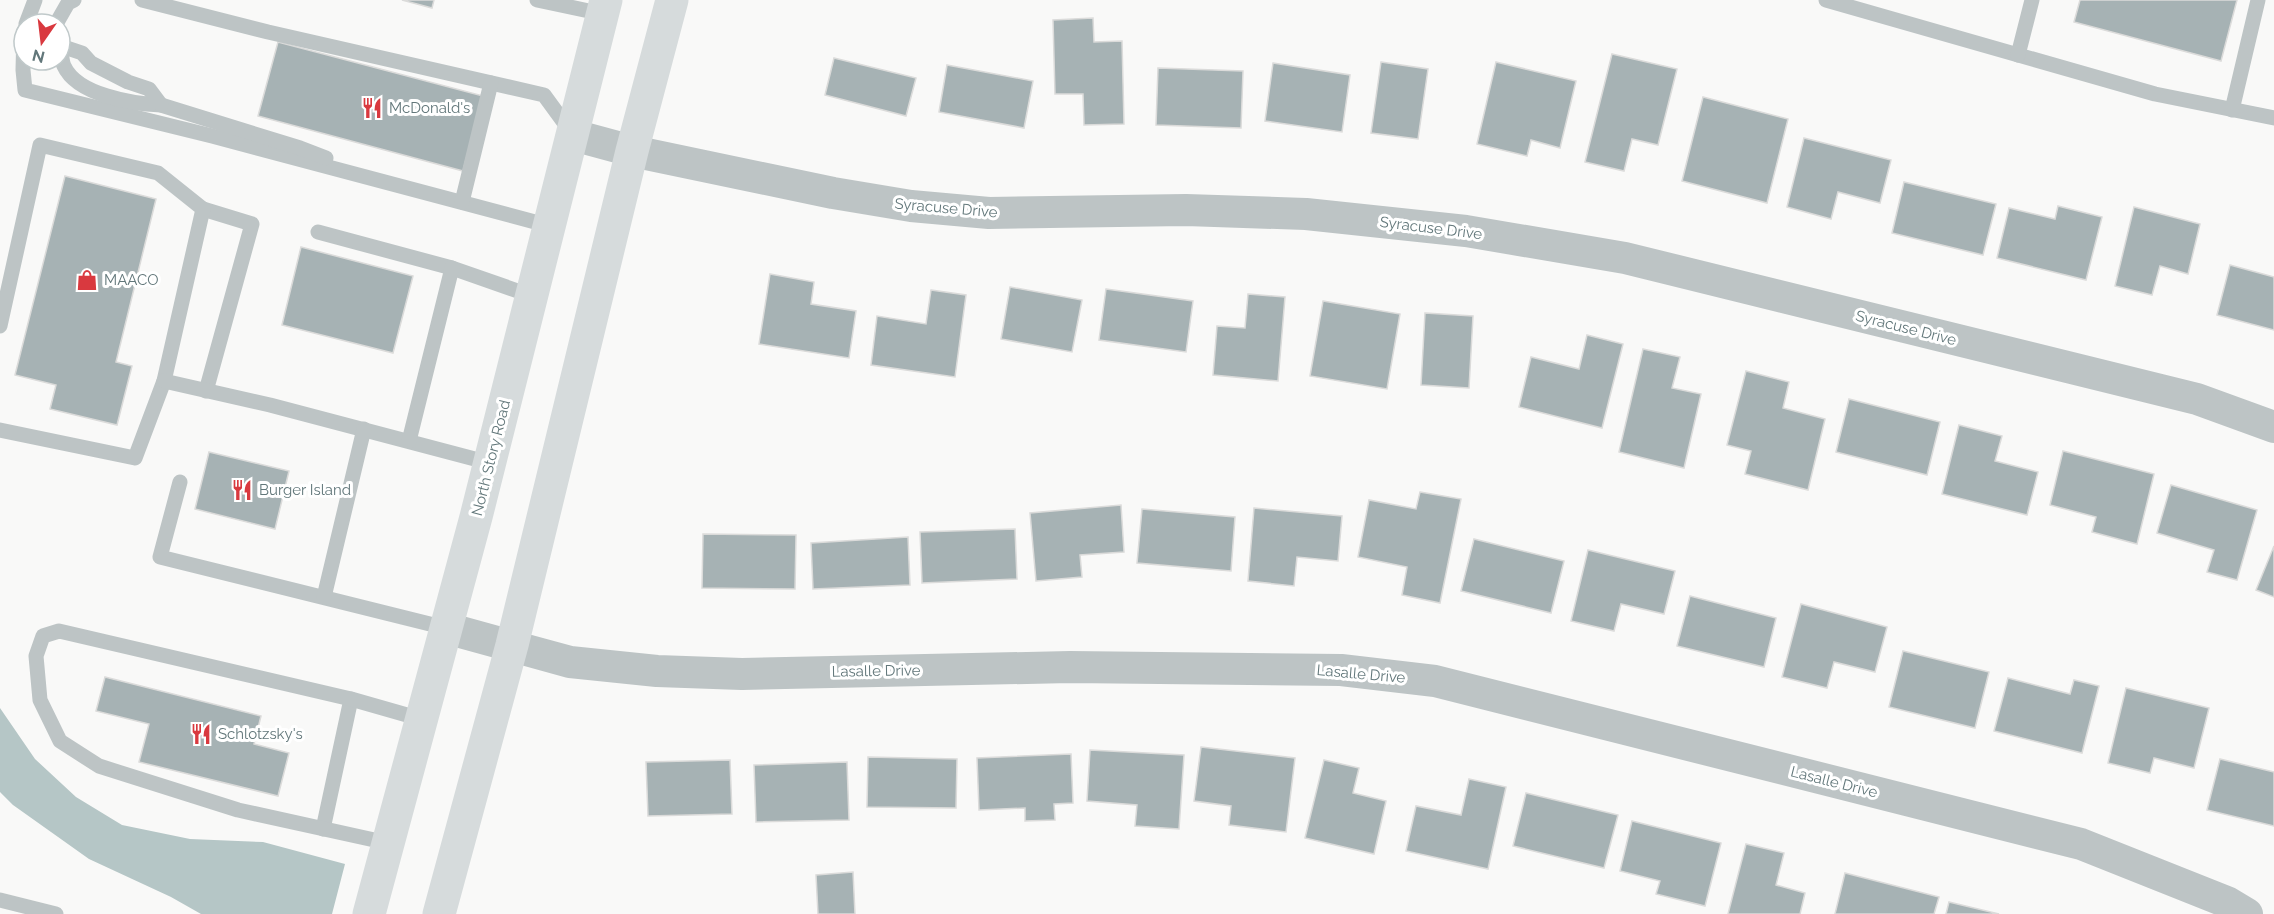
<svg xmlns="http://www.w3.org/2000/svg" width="2274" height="914" viewBox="0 0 2274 914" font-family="Raleway,sans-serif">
<rect width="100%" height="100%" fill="#f9f9f8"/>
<path fill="#b5c6c6" d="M0,708l35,51 41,38 46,28 68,14 73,3 82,22 -13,50h-131l-30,-17 -82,-38 -76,-54 -13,-13z"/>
<g fill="#a6b2b4" stroke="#dbdbda" stroke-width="1.5">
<path d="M402,0h32l-2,8z"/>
<path d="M2080,0h157l-16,61 -147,-39z"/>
<path d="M1093,18l1,24 28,-1 2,83 -40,1 -1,-31h-28l-2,-74z"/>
<path d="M278,42l205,54 -20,75 -205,-55z"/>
<path d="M1612,54l65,15 -19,76 -26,-6 -8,32 -39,-9z"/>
<path d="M834,58l82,20 -10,38 -81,-21z"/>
<path d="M1381,62l47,7 -10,70 -47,-6z"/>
<path d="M1496,62l80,19 -16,67 -29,-8 -4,16 -50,-12z"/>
<path d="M1273,63l77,12 -8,57 -77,-11z"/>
<path d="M947,65l86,16 -9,47 -85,-16z"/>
<path d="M1158,68l85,3 -2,57 -85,-3z"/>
<path d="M1703,97l85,22 -21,84 -85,-22z"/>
<path d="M1804,138l87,22 -11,43 -42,-11 -7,27 -44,-12z"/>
<path d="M65,176l91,23 -40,163 16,4 -15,59 -67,-16 6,-24 -41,-10z"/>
<path d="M1904,182l92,22 -13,51 -91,-22z"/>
<path d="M2058,206l44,11 -16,63 -89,-22 12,-50 46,11z"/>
<path d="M2134,207l66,17 -12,50 -28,-8 -8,29 -37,-9z"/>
<path d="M301,247l112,29 -20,77 -111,-28z"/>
<path d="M2230,265l44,12v53l-57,-15z"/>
<path d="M770,274l44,8 -3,22 45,7 -7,47 -90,-14z"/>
<path d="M1010,287l72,13 -10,52 -71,-13z"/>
<path d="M1106,289l87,12 -7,51 -87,-12z"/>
<path d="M931,290l35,5 -11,82 -84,-12 6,-49 49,8z"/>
<path d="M1248,294l37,3 -7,84 -65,-6 4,-49 28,2z"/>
<path d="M1323,301l77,13 -13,75 -77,-13z"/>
<path d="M1425,313l48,3 -4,72 -48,-3z"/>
<path d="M1587,335l36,9 -21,84 -83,-21 12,-50 48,12z"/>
<path d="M1643,349l37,8 -8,31 29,6 -17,74 -65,-16z"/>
<path d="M1746,371l43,11 -6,26 42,11 -17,71 -63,-16 6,-23 -24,-6z"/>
<path d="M1849,399l91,23 -13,53 -91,-23z"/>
<path d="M1959,425l43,11 -7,25 43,11 -11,43 -85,-21z"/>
<path d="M2063,451l91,23 -17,70 -45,-12 4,-15 -46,-12z"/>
<path d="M209,452l80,19 -14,58 -80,-20z"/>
<path d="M2171,485l86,25 -20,70 -30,-8 7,-22 -57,-17z"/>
<path d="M1420,492l41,7 -21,104 -38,-8 5,-28 -49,-10 11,-57 47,9z"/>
<path d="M1121,505l3,47 -44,3 2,22 -46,4 -6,-68z"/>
<path d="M1254,508l88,8 -4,45 -41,-4 -3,29 -46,-5z"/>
<path d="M1142,509l93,8 -4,54 -94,-8z"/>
<path d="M1015,529l2,50 -95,4 -2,-51z"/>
<path d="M703,534l93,1 -1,54 -93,-1z"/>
<path d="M908,537l2,48 -97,4 -2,-46z"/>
<path d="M1474,539l90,22 -13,52 -90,-22z"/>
<path d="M2274,546v51l-18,-7z"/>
<path d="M1588,550l87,21 -11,43 -43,-10 -7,27 -43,-10z"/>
<path d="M1690,596l86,22 -12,49 -87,-21z"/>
<path d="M1801,604l86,23 -12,45 -41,-10 -7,26 -45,-11z"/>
<path d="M1903,651l86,21 -14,56 -86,-21z"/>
<path d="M105,677l156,39 -7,28 35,9 -11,43 -139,-34 10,-38 -53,-13z"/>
<path d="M2008,678l62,16 4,-14 25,6 -17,67 -88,-22z"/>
<path d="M2126,688l83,20 -15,60 -40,-10 -4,15 -42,-10z"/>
<path d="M1201,747l94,11 -9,74 -57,-7 2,-19 -37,-5z"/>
<path d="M1090,750l94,5 -5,74 -44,-3 2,-21 -50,-4z"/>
<path d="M1071,754l2,49 -19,1 1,16 -30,1v-13l-46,2 -2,-52z"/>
<path d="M868,757l89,2 -1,49 -89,-1z"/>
<path d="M2220,759l54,13v54l-67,-16z"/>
<path d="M730,760l2,54 -84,2 -2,-54z"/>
<path d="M1324,760l35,8 -6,25 33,8 -12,53 -69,-16z"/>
<path d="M847,762l2,58 -93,2 -2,-57z"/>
<path d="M1469,779l37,8 -18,82 -82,-18 10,-45 45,9z"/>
<path d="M1526,793l92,22 -14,53 -91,-22z"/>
<path d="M1632,821l89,22 -16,63 -49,-12 4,-13 -40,-10z"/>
<path d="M1746,844l38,9 -8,32 29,8 -5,21h-72z"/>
<path d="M853,872l2,42h-37l-2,-39z"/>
<path d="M1845,873l94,24 -5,17h-99z"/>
<path d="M1949,902l50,12h-53z"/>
</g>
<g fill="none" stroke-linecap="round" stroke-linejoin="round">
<g stroke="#bdc4c5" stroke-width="15">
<path d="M142,0l126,32 276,63 27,37"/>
<path d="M537,0l66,14"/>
<path d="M1826,0l329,94 119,24"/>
<path d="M26,24l9,-24"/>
<path d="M56,24l12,-21 6,-3"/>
<path d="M24,31l-1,39 2,20 187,46 338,90"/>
<path d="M60,43c2,7 1,17 4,23 13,29 69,38 97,39l139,43 26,10"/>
<path d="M61,46l21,7 9,10 37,19 21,7 12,16"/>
<path d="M2018,55l14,-55"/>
<path d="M2232,110l26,-110"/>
<path d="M462,202l29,-119"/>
<path d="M203,209l49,15 -46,167"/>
<path d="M318,232l134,36 80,28"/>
<path d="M0,326l40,-181 118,28 45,36 -39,172 -29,77 -135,-28"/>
<path d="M164,381l106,24 220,58"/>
<path d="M409,441l43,-173"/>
<path d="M180,482l-20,75 286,71"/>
<path d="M324,597l40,-168"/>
<path d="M323,829l28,-130"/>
<path d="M388,843l-150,-33 -139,-44 -39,-25 -20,-41 -4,-44 7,-20 16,-5 292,68 70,20"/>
<path d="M0,900l56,14"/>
</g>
<g stroke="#bdc4c5" stroke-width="32">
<path d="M573,135l59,16 201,42 78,13 78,7 197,-3 120,4 160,17 159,27 572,141 77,28"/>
<path d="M446,628l124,34 87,9 85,3 328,-7 271,3 94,11 646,163 146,58 20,12"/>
</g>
<g stroke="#d6dbdc" stroke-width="33">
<path d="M369,914l107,-397 130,-517"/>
<path d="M439,914l73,-269 120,-494 40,-151"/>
</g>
</g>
<defs>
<symbol id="restaurant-bare" viewBox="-9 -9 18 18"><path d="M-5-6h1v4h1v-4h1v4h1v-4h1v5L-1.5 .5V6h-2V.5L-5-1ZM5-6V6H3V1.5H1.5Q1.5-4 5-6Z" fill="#d9393f" stroke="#fff" stroke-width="2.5" paint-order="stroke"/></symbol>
<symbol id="shop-bare" viewBox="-9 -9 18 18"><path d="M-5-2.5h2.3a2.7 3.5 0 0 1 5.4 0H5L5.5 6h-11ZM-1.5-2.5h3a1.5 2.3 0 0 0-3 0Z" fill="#d9393f" stroke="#fff" stroke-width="2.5" paint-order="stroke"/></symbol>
</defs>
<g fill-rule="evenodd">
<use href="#restaurant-bare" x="357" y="93" width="30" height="30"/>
<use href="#shop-bare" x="72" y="265" width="30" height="30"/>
<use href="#restaurant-bare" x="227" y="475" width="30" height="30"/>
<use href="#restaurant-bare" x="186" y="719" width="30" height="30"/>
</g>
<g text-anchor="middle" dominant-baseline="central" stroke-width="6" stroke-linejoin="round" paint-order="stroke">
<g font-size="15" fill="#62777a" stroke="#fff" text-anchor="start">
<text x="389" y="108">McDonald's</text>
<text x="104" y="280">MAACO</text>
<text x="259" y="490">Burger Island</text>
<text x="218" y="734">Schlotzsky's</text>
</g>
<g font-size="15" fill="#62777a" stroke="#fff">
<text transform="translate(946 208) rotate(5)">Syracuse Drive</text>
<text transform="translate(1431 228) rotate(7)">Syracuse Drive</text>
<text transform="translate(1906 328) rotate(14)">Syracuse Drive</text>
<text transform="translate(491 458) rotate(-76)">North Story Road</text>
<text transform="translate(876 671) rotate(-1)">Lasalle Drive</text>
<text transform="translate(1361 674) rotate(5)">Lasalle Drive</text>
<text transform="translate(1834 782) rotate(14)">Lasalle Drive</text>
</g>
</g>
<g transform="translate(42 42) rotate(194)"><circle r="28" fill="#ffffff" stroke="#c0c9ca" stroke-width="1.5"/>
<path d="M0-4.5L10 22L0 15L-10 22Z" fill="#d9393f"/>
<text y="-9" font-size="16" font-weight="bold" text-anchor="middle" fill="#62777a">N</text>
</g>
</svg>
